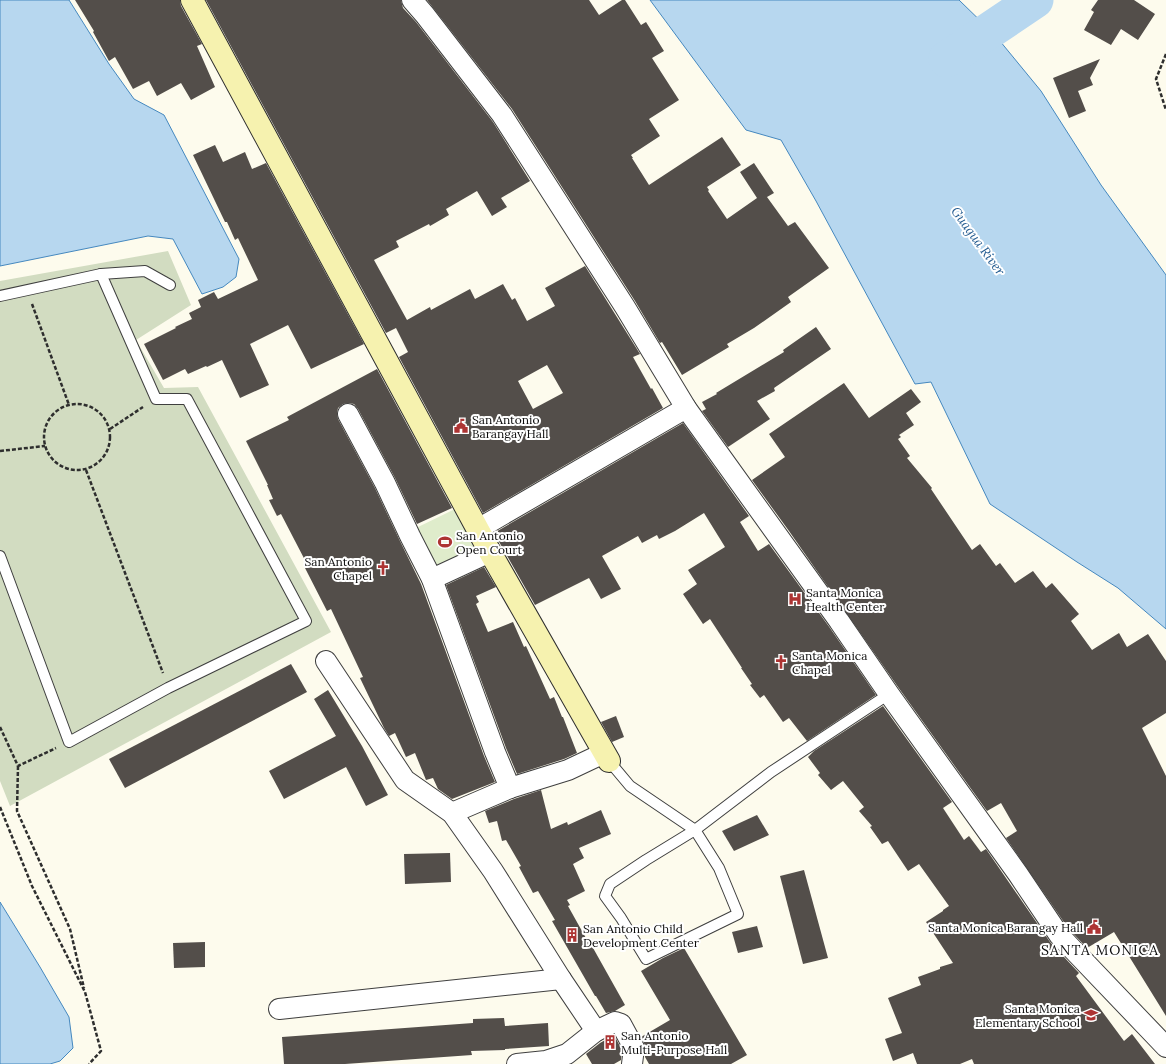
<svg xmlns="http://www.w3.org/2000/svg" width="1166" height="1064" viewBox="0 0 1166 1064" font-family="Lora,serif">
<rect width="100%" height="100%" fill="#fdfbed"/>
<path fill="#d2dcc1" d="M168,251l23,54 -55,35 28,48 34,-1 133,245 -321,174 -10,-25v-500z"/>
<path fill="#dfeccb" d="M455,509l22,45 -41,20 -22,-45z"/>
<g fill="#b7d7ef" stroke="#4588bf">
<path d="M0,0h69l40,64 25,35 30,16 75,144 -3,18 -13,10 -21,7 -29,-55 -25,-3 -148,30z"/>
<path d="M650,0h309l36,35 46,56 60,94 65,90v354l-48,-41 -41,-26 -87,-58 -59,-122 -16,2 -99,-183 -35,-61 -35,-10z"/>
<path d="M0,902l40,65 29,50 4,31 -13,13 -10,3h-50z"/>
</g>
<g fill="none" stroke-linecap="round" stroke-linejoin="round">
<path stroke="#b7d7ef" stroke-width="37" d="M947,59l88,-59"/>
</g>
<g fill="#534e4a" fill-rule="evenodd">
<path d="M75,0h105l1,6 21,38 -5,2 18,41 -24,13 -10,-17 -24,13 -8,-15 -16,8 -18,-32 -6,4 -16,-29 1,-1z"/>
<path d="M206,0h195l2,8 13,14 77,100 37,59 -29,17 6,9 -15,9 -15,-25 -31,18 3,6 -19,11 -1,-2 -33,17 3,6 -25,13 33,60 23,-13 1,3 39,-21 5,10 28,-15 9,16 3,-2 12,23 28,-15 -10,-18 40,-22 55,88 -7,3 18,32 1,-1 11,20 -180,105 -84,-156 9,-5 -12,-24 -10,5zM547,365l16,28 -30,16 -15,-28z"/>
<path d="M427,0h162l10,15 23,-15h3l16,25 5,-3 18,29 -12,7 27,42 -30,19 11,17 -29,19 2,3h-1l17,27 73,-48 19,28 -34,22 2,3 -1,1 19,28 30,-21 -17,-26 14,-9 20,30 -7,4 21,29 7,-4 34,46 -41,29 3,5 -37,26 -27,16 2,3 -47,28 -20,-33 -2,1 -25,-42 -123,-192z"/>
<path d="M1098,0h36l21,14 -17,26 -17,-11 -10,16 -27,-15 10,-18 -3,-2z"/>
<path d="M1100,59l-10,19 3,7 -15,6 8,20 -17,7 -16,-40z"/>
<path d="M215,145l8,17 22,-10 7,17 14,-6 98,181 -53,25 -23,-44 -38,19 19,41 -29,13 -18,-38 -15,7 -1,-1 -18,8 -3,-5 -22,11 -19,-36 32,-16 -1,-1 17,-8 -3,-6 12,-6 -3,-7 16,-8 4,7 40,-19 -20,-42 -3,2 -8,-18h-2l-32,-67z"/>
<path d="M816,327l15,22 -57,39 1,3 -18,10 13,18 -42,28 -26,-36 4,-2 -4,-7 15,-8 -1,-1 68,-41 -1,-2z"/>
<path d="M377,369l75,139 -35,16 -22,-46 -37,-69 -4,-5 -5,-1 -6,1 -5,4 -1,5 1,6 37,69 25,53 21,43 63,172 11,26 -43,17 -14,-10 -5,-11 -7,2 -11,-27 -9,4 -11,-24 -6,3 -5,-8 -24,-50 3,-1 -32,-68 -4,2 -22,-43 3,-2 -27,-52 -4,2 -8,-16 4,-1 -6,-14h1l-22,-44 43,-21 -2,-3z"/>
<path d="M844,383l25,35 42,-29 10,13 -15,11 8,12 -15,10 2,2 -3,2 12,17 -3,2 25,30 -1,1 41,61 8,-6 16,22 4,-3 15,20 18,-12 13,17 6,-5 27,31 -8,7 21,29 27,-17 8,14 21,-13 18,27v52l-24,15 24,48v240l-52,-84 -27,16 -19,-20 -62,-90 11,-7 -16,-28 -14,8 -89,-124 -109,-156 -37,-51 33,-23 -16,-23z"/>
<path d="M683,423l66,93 -9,6 18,29 11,-7 61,84 46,67 -69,46 -18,-23 -6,4 -19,-27 -4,3 -10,-13 2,-1 -11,-16h1l-32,-49 -7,5 -20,-30 14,-10 -9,-14 37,-23 -21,-34 -29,18 -16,8 -2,-4 -15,8 -4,-7 -36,20 19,33 -20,10 -12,-21 -54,27 -41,-72z"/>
<path d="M484,567l12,20 -20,9 3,6 -3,2 12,28 25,-10 11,25 2,-1 24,53 4,-2 8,20h1l14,36 -13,6 -47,15 -11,-26 -60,-163z"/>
<path d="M291,664l16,28 -182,96 -16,-29z"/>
<path d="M328,690l34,56 26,49 -22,11 -20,-39 -62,32 -15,-28 67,-35 -22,-37z"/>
<path d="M883,706l69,96 -9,6 21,32 5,-4 12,16 5,-3 64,93 29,31 -3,3 48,65 8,-7 23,30h-181l-2,-5 -12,5h-43l-4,-11 -20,8 -8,-22 17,-6 -14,-35 33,-13 -3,-8 22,-8v-2l13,-4 -27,-41 17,-11v-1l6,-4 -30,-42 -11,7 -20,-30 -6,3 -12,-17 2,-1 -13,-15 5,-4 -21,-26 -12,9 -13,-15 2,-2 -12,-16 6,-6z"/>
<path d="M616,716l8,21 -12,5 -11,-20z"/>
<path d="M541,790l10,39 16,-7 1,3 33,-15 10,24 -32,14 5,10 -11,6 12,27 -18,9 3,5 -2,1 19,34 1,-1 37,66 -10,6 -9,2 -10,-17h-1l-43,-75 3,-1 -17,-29 -5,2 -14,-26 2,-1 -15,-26 -4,1 -5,-20 -8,2 -4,-12 29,-12z"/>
<path d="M757,815l12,20 -35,16 -12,-20z"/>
<path d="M450,853l1,29 -46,2 -1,-30z"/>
<path d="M804,870l24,88 -25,6 -23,-88z"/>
<path d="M757,926l6,21 -25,6 -6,-21z"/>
<path d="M205,942v25l-31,1 -1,-25z"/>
<path d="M684,948l63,107 -16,9h-82l-4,-7v-8l-1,-6 -3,-6 29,-17 -29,-49 22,-13z"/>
<path d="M504,1018l1,8 43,-3 1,23 -44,3v1l-34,1 1,4 -127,9h-61l-2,-27 191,-14v-4z"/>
<path d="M614,1035l8,15 -1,10 -7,4h-22l-6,-10 14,-11z"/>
</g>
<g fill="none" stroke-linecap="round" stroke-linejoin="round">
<defs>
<g id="lane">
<path d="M101,274l44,-3 25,14"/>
<path d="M0,296l101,-22 55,125h31l119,222 -138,67 -99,54 -69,-186"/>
<path d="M609,761l21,25 65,44 76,-58 118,-78"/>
<path d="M695,830l24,38 19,46 -92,45 -25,-41 -16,-22 5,-12 36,-24z"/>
</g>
<g id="street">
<path d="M412,0l13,15 77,100 123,192 61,101 153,213 50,73 129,180 41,61 107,112"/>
<path d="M348,414l37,69 25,53 22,43 63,173 15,36"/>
<path d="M478,529l208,-121"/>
<path d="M432,579l58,-27"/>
<path d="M326,661l79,119 47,33 41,58 68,108 35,52"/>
<path d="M452,813l58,-25 58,-18 36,-17"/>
<path d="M279,1009l282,-30"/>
<path d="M517,1064l29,-3 21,-7 29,-23 19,-9 6,2 13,24 -2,16"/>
</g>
<path id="secondary" d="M192,0l298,552 119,209"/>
</defs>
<use href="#lane" stroke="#3f3f3f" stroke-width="12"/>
<use href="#street" stroke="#3f3f3f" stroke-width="22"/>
<use href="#secondary" stroke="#2e2e2e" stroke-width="24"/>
<g stroke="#2e2e2e" stroke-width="2.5" stroke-dasharray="4 2" stroke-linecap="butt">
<path d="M1166,54l-10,25 10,31"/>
<path d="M32,304l37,101"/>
<circle cx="77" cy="437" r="33"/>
<path d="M110,429l33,-22"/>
<path d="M0,451l45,-5"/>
<path d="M86,470l77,203"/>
<path d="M0,727l18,39 38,-18"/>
<path d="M18,766l-1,45 53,118 14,59"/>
<path d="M0,807l32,79 53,106 16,59 -12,13"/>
</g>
<use href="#lane" stroke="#fff" stroke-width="10"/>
<use href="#street" stroke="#fff" stroke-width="20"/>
<use href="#secondary" stroke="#f6f2af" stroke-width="22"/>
</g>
<defs>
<symbol id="civic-bare" viewBox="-9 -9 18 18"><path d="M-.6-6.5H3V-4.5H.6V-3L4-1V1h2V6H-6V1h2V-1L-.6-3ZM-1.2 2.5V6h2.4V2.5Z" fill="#ad3433" stroke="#fff" stroke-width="2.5" paint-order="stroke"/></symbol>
<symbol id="stadium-bare" viewBox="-9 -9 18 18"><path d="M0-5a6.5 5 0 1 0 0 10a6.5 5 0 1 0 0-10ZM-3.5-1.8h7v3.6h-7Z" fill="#ad3433" stroke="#fff" stroke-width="2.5" paint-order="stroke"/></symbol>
<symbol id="church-bare" viewBox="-9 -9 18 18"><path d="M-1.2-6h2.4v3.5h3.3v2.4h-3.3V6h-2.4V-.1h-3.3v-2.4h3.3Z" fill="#ad3433" stroke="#fff" stroke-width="2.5" paint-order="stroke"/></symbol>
<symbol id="hospital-bare" viewBox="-9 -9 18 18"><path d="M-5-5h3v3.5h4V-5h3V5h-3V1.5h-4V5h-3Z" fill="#ad3433" stroke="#fff" stroke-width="2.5" paint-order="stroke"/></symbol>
<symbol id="building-bare" viewBox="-9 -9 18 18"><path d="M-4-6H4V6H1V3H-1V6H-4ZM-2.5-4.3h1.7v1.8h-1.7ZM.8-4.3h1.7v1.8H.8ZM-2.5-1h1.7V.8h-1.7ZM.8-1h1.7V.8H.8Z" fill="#ad3433" stroke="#fff" stroke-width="2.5" paint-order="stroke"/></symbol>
<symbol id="school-bare" viewBox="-9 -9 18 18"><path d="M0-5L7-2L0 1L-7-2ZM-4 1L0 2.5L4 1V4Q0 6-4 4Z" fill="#ad3433" stroke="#fff" stroke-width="2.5" paint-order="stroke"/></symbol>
</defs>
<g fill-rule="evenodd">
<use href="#civic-bare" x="451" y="416" width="20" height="20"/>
<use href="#stadium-bare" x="435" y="532" width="20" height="20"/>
<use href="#church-bare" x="373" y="558" width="20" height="20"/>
<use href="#hospital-bare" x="785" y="589" width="20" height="20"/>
<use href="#church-bare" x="771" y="652" width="20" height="20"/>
<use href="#civic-bare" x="1084" y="917" width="20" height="20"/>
<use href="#building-bare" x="562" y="925" width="20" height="20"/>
<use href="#school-bare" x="1081" y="1005" width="20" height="20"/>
<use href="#building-bare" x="600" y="1032" width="20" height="20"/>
</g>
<g text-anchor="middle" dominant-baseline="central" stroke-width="4" stroke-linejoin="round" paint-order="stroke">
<g font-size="12" fill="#0c0c0c" stroke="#fff" text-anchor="start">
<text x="472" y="419">San Antonio<tspan x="472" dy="14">Barangay Hall</tspan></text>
<text x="456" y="535">San Antonio<tspan x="456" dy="14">Open Court</tspan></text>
<text x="372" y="561" text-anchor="end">San Antonio<tspan x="372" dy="14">Chapel</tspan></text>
<text x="806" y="592">Santa Monica<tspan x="806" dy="14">Health Center</tspan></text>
<text x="792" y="655">Santa Monica<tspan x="792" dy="14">Chapel</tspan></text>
<text x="1083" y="927" text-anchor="end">Santa Monica Barangay Hall</text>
<text x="583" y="928">San Antonio Child<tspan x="583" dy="14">Development Center</tspan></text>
<text x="1080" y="1008" text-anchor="end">Santa Monica<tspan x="1080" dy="14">Elementary School</tspan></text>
<text x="621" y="1035">San Antonio<tspan x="621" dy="14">Multi-Purpose Hall</tspan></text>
</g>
<g font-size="13" font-style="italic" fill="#235b90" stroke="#fff">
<text transform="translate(978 241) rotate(54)">Guagua River</text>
</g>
<g font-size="14" letter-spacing="1" fill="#0c0c0c" stroke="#fff">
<text x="1100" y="950">SANTA MONICA</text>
</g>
</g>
</svg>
